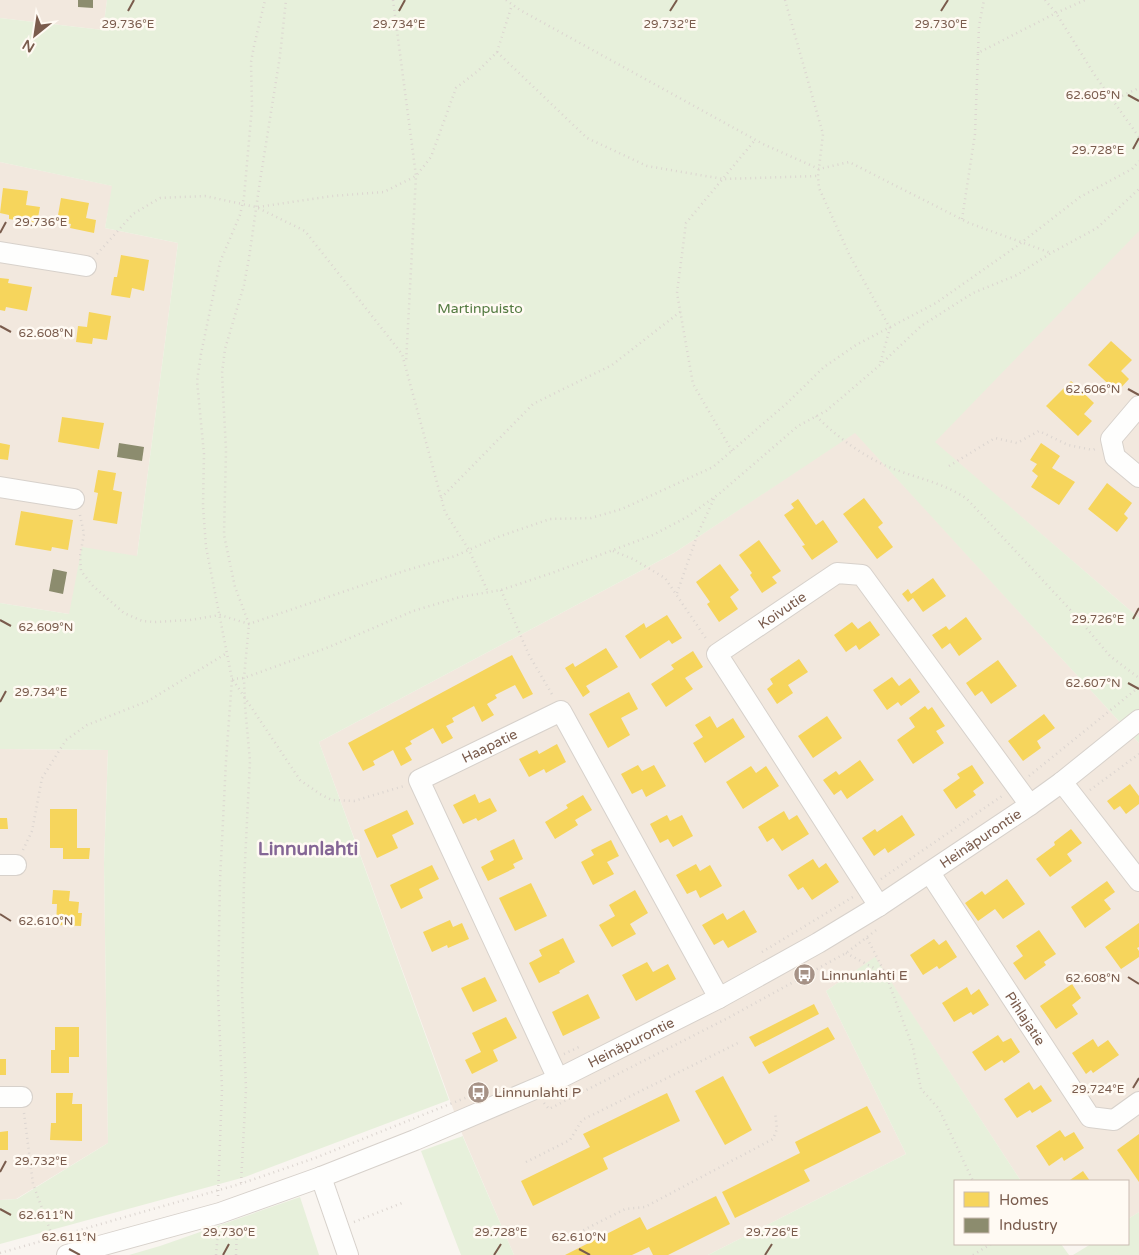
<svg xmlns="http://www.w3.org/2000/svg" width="1139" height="1255" viewBox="0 0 1139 1255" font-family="'Varela Round',sans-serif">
<rect width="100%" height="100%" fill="#f9f5f0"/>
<g fill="#f2e8de">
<path d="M0,0h107l-4,30 -103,-12z"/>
<path d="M0,162l113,24 -8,42 73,15 -41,313 -68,58 -69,-11z"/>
<path d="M1139,230v388l-205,-176z"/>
<path d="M855,432l284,311v469l-11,7v-38h-107l-146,-223 -49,33 80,163 -198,101h-194l-51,-119 -144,-394 355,-189z"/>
<path d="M0,749l108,1 -4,113 4,280 -92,56 -16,1z"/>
</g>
<g fill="#e7f0db">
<path d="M107,0h1032v231l-204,211 204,176v125l-284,-310 -181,120 -355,189 130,358 -204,77 -245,67v-44l17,-1 91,-56 -4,-280 4,-113 -108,-1v-146l69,11 13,-67 55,9 41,-313 -73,-15 7,-42 -112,-24v-144l103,12z"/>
<path d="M875,957l146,224h-66v63h106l8,11h-361l198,-101 -80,-163z"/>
<path d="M463,1136v1l51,118h-53l-40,-104z"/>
<path d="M300,1197l19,58h-190l31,-9z"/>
<path d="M1139,1212v43h-66l18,-11h37v-25z"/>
</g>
<g fill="#f6d55c">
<path d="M3,188l25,3 -2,14 14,2 -3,16 -28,-4v-4l-9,-2z"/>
<path d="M61,198l28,5 -3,15 10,2 -2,13 -24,-5 1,-4 -14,-3z"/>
<path d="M121,255l28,5 -5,31 -12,-3 -2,10 -19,-3 3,-18h3z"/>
<path d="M0,278l9,1 -1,4 24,4 -5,24 -21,-4 -1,4 -5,-1z"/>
<path d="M89,312l22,4 -4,24 -14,-2 -1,6 -16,-2 2,-16 9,1z"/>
<path d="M1111,341l21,19 -11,11 8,8 -12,13 -29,-27z"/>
<path d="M1071,381l23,22 -10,11 8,7 -14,15 -32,-30z"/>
<path d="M62,417l42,6 -5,26 -41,-7z"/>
<path d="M0,443l10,2 -2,15 -8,-1z"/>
<path d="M1041,443l19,13 -8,12 23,14 -16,23 -28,-18 7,-11 -6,-5 5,-7 -7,-4z"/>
<path d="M98,470l18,3 -3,17 9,2 -5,32 -24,-4 5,-27 -4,-1z"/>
<path d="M1107,483l25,20 -8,11 4,4 -11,14 -29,-23z"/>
<path d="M864,498l19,25 -5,4 15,20 -16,12 -34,-45z"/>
<path d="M798,499l18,26 7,-5 15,22 -26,18 -10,-14 3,-1 -21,-30 10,-7 -3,-4z"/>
<path d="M21,511l52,9 -5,30 -16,-3 -1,4 -36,-6z"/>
<path d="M759,540l22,31 -9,6 5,6 -15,10 -12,-18 2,-2 -13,-18z"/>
<path d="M720,564l19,26 -9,7 8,12 -19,13 -12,-18 3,-2 -14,-20z"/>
<path d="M933,578l13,18 -23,16 -10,-14 -5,4 -6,-8 6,-5 3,5z"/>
<path d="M667,615l15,23 -10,6 -3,-4 -29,19 -15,-23 19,-13 2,5z"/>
<path d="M966,617l16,22 -23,17 -9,-13 -8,6 -10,-14 14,-9 3,4z"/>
<path d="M870,621l10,14 -21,15 -3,-5 -10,7 -12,-17 18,-13 6,7z"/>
<path d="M606,648l12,19 -32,19 4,6 -7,5 -18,-29 8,-5 2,4z"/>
<path d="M693,651l10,16 -18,11 8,11 -27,18 -15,-23 23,-15 -3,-4z"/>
<path d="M512,655l21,39 -10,5 -8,-14 -20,10 2,3 -10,6 7,11 -12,7 -8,-16 -22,12 2,4 -8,4 7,12 -11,6 -9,-16 -23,13 2,3 -7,4 7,12 -11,6 -8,-16 -20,11 2,4 -12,6 -15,-28z"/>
<path d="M799,659l9,13 -20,13 5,8 -16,11 -10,-15 6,-5 -3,-5z"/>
<path d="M998,660l19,26 -26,18 -9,-13 -7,5 -9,-13z"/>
<path d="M892,677l7,9 11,-8 10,14 -19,14 -3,-4 -11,8 -14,-20z"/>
<path d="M629,692l9,17 -17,9 9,17 -22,13 -19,-34z"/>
<path d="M925,706l3,4 4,-3 13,19 -9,5 8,12 -31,21 -16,-24 18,-13 -6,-9z"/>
<path d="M1044,714l11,14 -18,13 4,7 -18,13 -15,-20z"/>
<path d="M710,716l7,12 16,-10 12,19 -40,26 -12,-20 10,-6 -8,-12z"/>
<path d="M827,716l15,22 -29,20 -15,-22z"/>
<path d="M557,744l9,18 -20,11 -2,-4 -15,8 -10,-18 18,-9 2,4z"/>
<path d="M860,760l14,20 -27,19 -6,-9 -7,5 -11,-15 13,-9 3,4z"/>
<path d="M638,765l4,6 12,-6 12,21 -20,11 -4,-8 -10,5 -11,-20z"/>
<path d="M972,765l12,18 -11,8 3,4 -20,14 -13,-19 17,-12 -3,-4z"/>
<path d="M751,766l5,7 10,-7 13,20 -36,23 -17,-27z"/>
<path d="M1130,784l9,12v8l-13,10 -6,-8 -6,4 -7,-9z"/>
<path d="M475,794l4,9 11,-5 7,13 -19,10 -2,-3 -13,6 -10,-19z"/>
<path d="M583,795l9,15 -17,10 3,5 -23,14 -10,-17 23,-14 -2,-3z"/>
<path d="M50,809h27v39h13l-1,11h-26v-11h-13z"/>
<path d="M407,810l7,14 -22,11 6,13 -21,10 -13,-28z"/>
<path d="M784,811l5,9 8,-5 12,19 -27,17 -9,-13 -6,4 -9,-15z"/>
<path d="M667,815l3,6 12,-6 11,21 -20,11 -5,-8 -8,4 -10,-19z"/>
<path d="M902,815l13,20 -27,18 -3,-5 -11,8 -12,-18 13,-9 2,3z"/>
<path d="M0,818h7l1,11h-8z"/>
<path d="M1071,829l11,14 -15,11 5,7 -22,16 -14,-18 19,-14 -1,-3z"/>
<path d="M514,839l9,20 -10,5 2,4 -27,13 -7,-14 13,-7 -4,-9z"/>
<path d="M611,840l8,16 -12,6 7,12 -21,11 -12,-23 13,-7 -3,-5z"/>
<path d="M813,859l6,9 7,-5 13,19 -27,18 -9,-13 -5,3 -10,-15z"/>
<path d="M696,864l4,7 10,-6 12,21 -22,12 -4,-8 -9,4 -11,-19z"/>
<path d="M432,865l7,14 -20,10 4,9 -22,11 -11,-24z"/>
<path d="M1007,879l18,25 -22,15 -8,-10 -17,12 -13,-18 17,-12 3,4z"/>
<path d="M1107,881l8,11 -11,8 7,9 -26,19 -14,-21z"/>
<path d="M531,883l16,33 -32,15 -16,-33z"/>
<path d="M53,890l17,1 -1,10 10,1 -1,11h4l-1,13 -25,-1 1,-21h-5z"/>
<path d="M635,890l13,23 -18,11 6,10 -24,13 -13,-22 16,-9 -6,-11z"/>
<path d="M744,910l13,22 -29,16 -5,-8 -9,5 -12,-20 21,-12 4,7z"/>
<path d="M450,920l3,7 9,-4 7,16 -21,9 -1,-3 -15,7 -9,-20z"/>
<path d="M1139,923v24l-2,1 2,3v6l-18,12 -16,-22z"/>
<path d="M1039,930l17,24 -12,8 2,3 -21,15 -12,-17 10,-7 -7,-10z"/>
<path d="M563,938l12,24 -16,9 1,2 -21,10 -10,-20 13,-7 -3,-6z"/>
<path d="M934,939l5,6 7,-5 11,17 -18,12 -2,-3 -14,9 -13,-20z"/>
<path d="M647,962l6,10 15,-8 8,15 -40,22 -14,-26z"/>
<path d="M485,977l12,24 -24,11 -12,-24z"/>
<path d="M1072,984l9,14 -9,7 6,9 -22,15 -16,-23z"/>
<path d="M967,987l4,8 8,-6 10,16 -16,10 -2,-3 -17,10 -12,-19z"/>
<path d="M588,994l12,24 -37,18 -11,-24z"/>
<path d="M814,1004l5,10 -64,33 -6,-10z"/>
<path d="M506,1017l11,21 -24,12 5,11 -26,13 -7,-14 16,-8 -9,-19z"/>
<path d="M55,1027h24v30h-10v16h-18v-23h4z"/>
<path d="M828,1027l7,12 -66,35 -7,-12z"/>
<path d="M998,1035l5,7 8,-4 9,14 -16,11 -2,-3 -17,11 -13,-19z"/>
<path d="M1093,1039l5,8 10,-7 11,15 -26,18 -2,-3 -5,4 -14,-21z"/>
<rect x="0" y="1059" width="6" height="16"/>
<path d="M723,1076l29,54 -27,15 -30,-54z"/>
<path d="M1029,1082l5,8 7,-5 11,16 -20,12 -2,-3 -13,8 -13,-19z"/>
<path d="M56,1093h17l-1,11h10v37l-32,-1 1,-17h5z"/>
<path d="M667,1093l13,28 -77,37 5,11 -75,37 -12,-25 69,-34 -7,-13z"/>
<path d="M867,1106l14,26 -77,38 6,11 -75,37 -13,-26 78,-39 -5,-11z"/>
<path d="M1060,1130l5,7 9,-5 10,16 -20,13 -2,-4 -13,9 -13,-20z"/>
<path d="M8,1131v19h-8v-18z"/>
<path d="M1139,1134v48l-22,-32z"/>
<path d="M1083,1171l7,10h-19l-1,-1z"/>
<path d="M716,1196l14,28 -62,31h-15l-4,-8 -17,8h-67l75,-38 7,13z"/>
</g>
<g fill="#8c8c6e">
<path d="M78,0h15v8l-15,-1z"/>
<path d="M119,443l25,4 -2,14 -25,-4z"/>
<path d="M53,569l14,3 -4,22 -14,-3z"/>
</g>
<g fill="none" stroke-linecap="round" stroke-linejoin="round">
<defs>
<g id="minor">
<path d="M0,252l86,14"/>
<path d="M1139,406l-28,33 4,18 24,20"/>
<path d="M0,487l74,12"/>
<path d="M1062,782l77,99"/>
<path d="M0,865h16"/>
<path id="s1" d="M930,873l160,244 24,3 25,-18"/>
<path id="s2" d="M879,906l-162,-252 120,-81 25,2 168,230"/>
<path id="s3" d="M558,1079l-139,-299 142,-69 158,287"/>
<path d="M0,1097h22"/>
<path d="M321,1177l27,78"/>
<path id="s4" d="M67,1255l153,-42 101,-36 94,-37 143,-61 161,-81 99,-55 61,-37 151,-101 32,-23 77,-62"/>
</g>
</defs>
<use href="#minor" stroke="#d7d1cb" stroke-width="22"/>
<g stroke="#dcd5d0" stroke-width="2.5" stroke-dasharray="1 4" stroke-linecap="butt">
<path d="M393,0l23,176 -10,187"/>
<path d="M506,0l14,10 243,134 56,25 30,-7 120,61 82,30"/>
<path d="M785,0l38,134 -5,42 1,12 31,68 40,72 -10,36"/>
<path d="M1045,0l11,13 40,64 43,60"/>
<path d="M497,52l90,86 60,28 76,13 95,-3"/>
<path d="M978,53l1,-27 5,-26"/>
<path d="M1113,100l26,-12"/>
<path d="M258,207l74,-11 52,-4 32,-16 15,-19 25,-69 23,-18 18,-18 15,-47"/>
<path d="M962,219l13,-85 3,-81 78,-40 29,-13"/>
<path d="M97,254l36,-40 27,-16 45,-2 37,8 14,3 49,24 97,123 43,158 24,38 19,42"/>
<path d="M816,416c18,18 39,34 62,46 29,15 62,18 89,37l110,118 33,39 29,22"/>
<path d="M732,451l-39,-67 -16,-91 9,-70 69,-83"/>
<path d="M949,466l46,-28 22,5 22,-12 29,14 25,5 2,-1"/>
<path d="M441,498l92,-94 79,-39 68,-53"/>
<path d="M80,515l4,19 -4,22 1,15 12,15 31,27 18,8 13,1 35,-2 30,-5 29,9 155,-53 51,-15 43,-19 52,-18 41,-1 31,-9 91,-42 73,-63 38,-37 32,-22 80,-42 81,-57 63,-49 52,-28 7,-8"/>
<path d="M613,551l20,8 32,19 42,62"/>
<path d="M501,590l28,65 24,41"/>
<path d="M677,593l21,-60 16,-34"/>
<path d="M232,679l12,-1 85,-31 84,-36 47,-14 41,-7 51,-17 101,-38 34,-18 33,-24 78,-67 28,-15 54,-46 41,-39 52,-33 44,-18 34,-22 46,-25 42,-39"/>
<path d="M233,680l67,100 20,14 12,6 22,1 50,-15"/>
<path d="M1029,776l110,-89"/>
<path d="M1090,790l49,-36"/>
<path d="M23,850l9,-19 10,-53 24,-38 21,-15 61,-24 79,-48"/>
<path d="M881,879l121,-83"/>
<path d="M867,938l19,37 27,73 8,41 18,20 34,72"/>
<path d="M762,952l91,-55"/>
<path d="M846,953l39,21"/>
<path d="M564,1054l15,-7"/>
<path d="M544,1103l5,6 179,-91 118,-65 33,-25"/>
<path d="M24,1113l9,71 20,54"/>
<path d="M526,1162l44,-22 12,-20 158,-78"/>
<path d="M241,1183l5,-94 -4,-97 2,-111 6,-120 -5,-55 -1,-28 5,-54 -14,-37 -11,-52 2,-85 -4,-77 3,-24 19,-64 5,-27 11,-77 20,-125 6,-56"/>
<path d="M218,1196l4,-107 -4,-97 2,-112 6,-119 6,-82 -26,-132 -3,-41 1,-52 -7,-73 4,-27 19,-92 20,-47 4,-18 8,-90 -1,-45 3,-16 11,-46"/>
<path d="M354,1222l48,-19"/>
<path d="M570,1237l55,-28 20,-2 128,-68 4,-10 -2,-17"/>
<path d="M0,1253l240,-69 75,-26 155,-62"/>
<path d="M216,1255l2,-23"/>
<path d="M236,1255l1,-29"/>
<path d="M973,1255l18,-11"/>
</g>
<use href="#minor" stroke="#fefefd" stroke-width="20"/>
</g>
<path fill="none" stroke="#7a5c4d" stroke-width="2" d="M128,11l6,-11M399,11l6,-11M670,11l7,-11M941,11l7,-11M1128,95l11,6M1133,149l6,-11M0,233l6,-11M0,326l11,6M1128,389l11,6M1133,619l6,-11M0,620l11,6M1128,683l11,6M0,702l6,-11M0,914l11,7M1128,977l11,7M1133,1088l6,-10M0,1172l6,-11M0,1209l11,6M69,1249l11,6M579,1249l11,6M223,1255l6,-11M494,1255l7,-11M765,1255l7,-11"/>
<defs>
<symbol id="bus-disc" viewBox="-11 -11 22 22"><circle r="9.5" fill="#a69286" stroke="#fffaf3"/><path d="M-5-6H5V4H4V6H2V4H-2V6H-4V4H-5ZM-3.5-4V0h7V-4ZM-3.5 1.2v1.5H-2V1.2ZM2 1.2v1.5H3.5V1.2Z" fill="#fff"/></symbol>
</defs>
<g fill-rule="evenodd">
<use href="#bus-disc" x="792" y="962" width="25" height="25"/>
<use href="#bus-disc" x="466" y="1080" width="25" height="25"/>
</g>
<g text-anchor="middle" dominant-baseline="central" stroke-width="5" stroke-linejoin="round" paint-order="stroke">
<g font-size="14" fill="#537a41" stroke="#fffaf3">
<text x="480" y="308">Martinpuisto</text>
</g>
<g font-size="14" fill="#7a5c4d" stroke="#fffaf3">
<text stroke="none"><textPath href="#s2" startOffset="378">Koivutie</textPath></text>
<text stroke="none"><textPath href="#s3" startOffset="408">Haapatie</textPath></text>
<text stroke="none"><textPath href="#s4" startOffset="1009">Heinäpurontie</textPath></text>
<text stroke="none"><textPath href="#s1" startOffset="174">Pihlajatie</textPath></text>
<text stroke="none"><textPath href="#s4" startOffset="604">Heinäpurontie</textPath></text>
</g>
<g font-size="14" fill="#7a5c4d" stroke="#fffaf3" text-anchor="start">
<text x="821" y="975">Linnunlahti E</text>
<text x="494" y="1092">Linnunlahti P</text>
</g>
<g font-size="19" font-weight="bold" fill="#846695" stroke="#fffaf3">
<text x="308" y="849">Linnunlahti</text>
</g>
</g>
<g font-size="12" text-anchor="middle" fill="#7a5c4d" stroke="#fffaf3" stroke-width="5" stroke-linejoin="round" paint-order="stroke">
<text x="128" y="28">29.736°E</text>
<text x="670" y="28">29.732°E</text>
<text x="941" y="28">29.730°E</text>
<text x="399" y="28">29.734°E</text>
<text x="1093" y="99">62.605°N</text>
<text x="1098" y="154">29.728°E</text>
<text x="41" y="226">29.736°E</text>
<text x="46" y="337">62.608°N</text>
<text x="1093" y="393">62.606°N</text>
<text x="1098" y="623">29.726°E</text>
<text x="46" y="631">62.609°N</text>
<text x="1093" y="687">62.607°N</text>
<text x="41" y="696">29.734°E</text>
<text x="46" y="925">62.610°N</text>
<text x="1093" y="982">62.608°N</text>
<text x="1098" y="1093">29.724°E</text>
<text x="41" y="1165">29.732°E</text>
<text x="46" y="1219">62.611°N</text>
<text x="229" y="1236">29.730°E</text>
<text x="501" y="1236">29.728°E</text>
<text x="772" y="1236">29.726°E</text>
<text x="69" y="1241">62.611°N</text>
<text x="579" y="1241">62.610°N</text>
</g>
<rect x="954" y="1180" width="175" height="65" fill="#fffaf3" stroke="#cabbb1"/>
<rect x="964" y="1192" width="25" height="15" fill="#f6d55c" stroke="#cabbb1"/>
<text x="999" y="1205" font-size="15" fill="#7a5c4d">Homes</text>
<rect x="964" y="1218" width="25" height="15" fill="#8c8c6e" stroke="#cabbb1"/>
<text x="999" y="1230" font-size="15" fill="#7a5c4d">Industry</text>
<g transform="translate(35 35) rotate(210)" stroke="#fffaf3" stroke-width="4" paint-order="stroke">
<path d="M0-4L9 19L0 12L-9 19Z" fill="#7a5c4d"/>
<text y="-8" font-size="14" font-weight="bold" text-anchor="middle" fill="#7a5c4d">N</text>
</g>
</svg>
